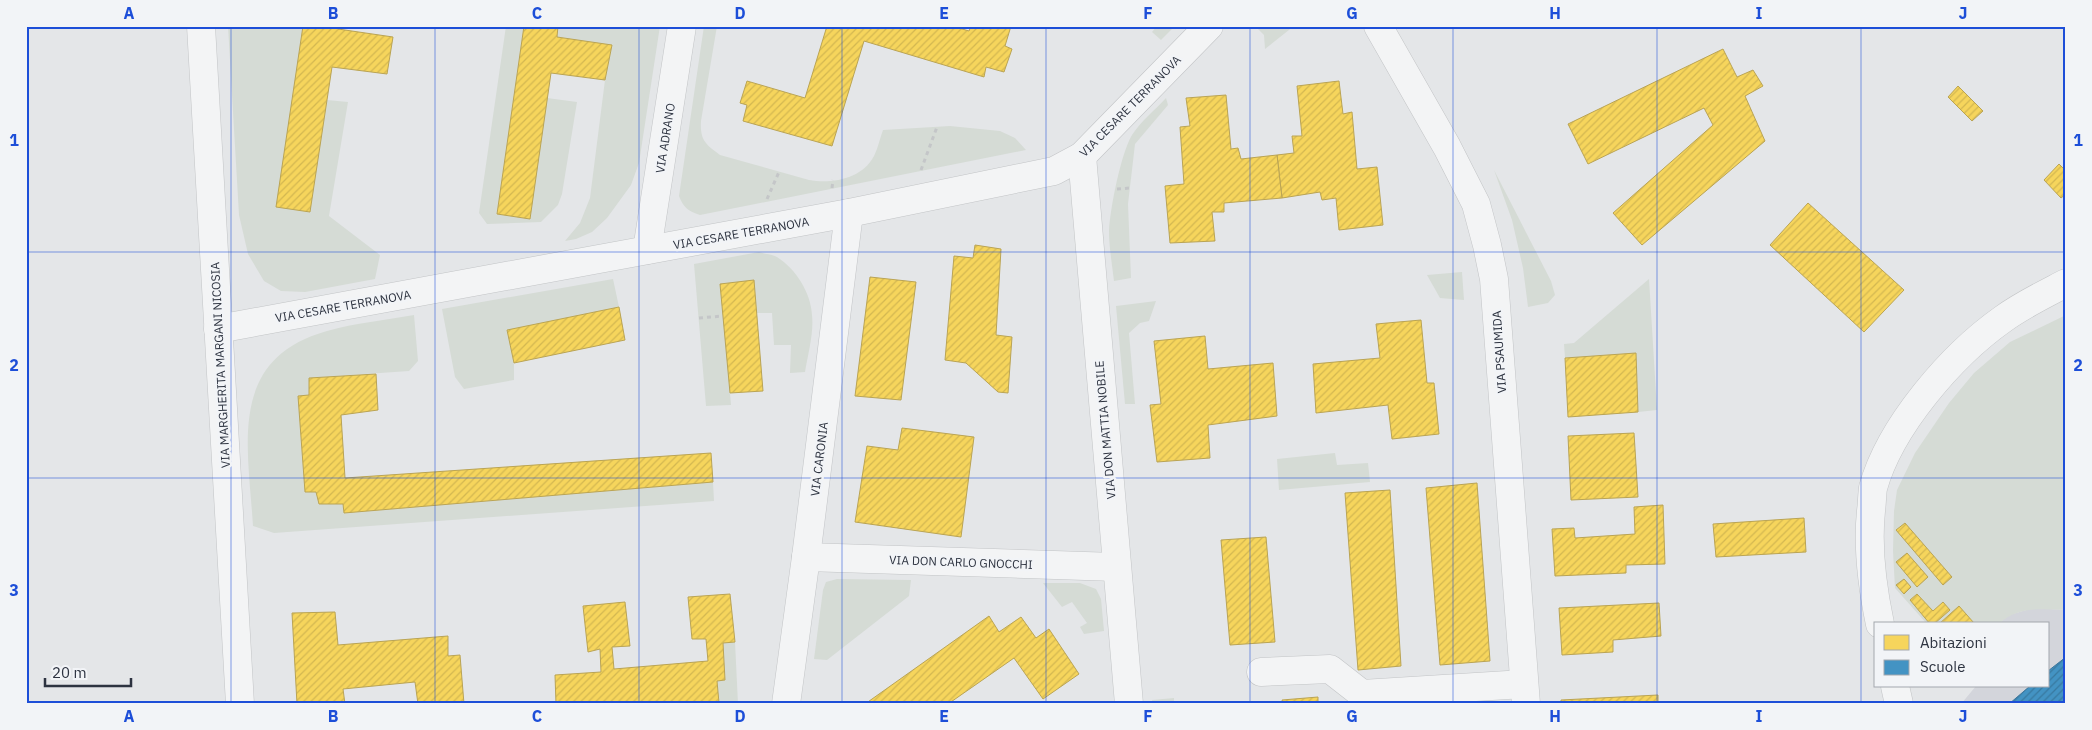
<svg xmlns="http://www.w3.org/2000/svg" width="2092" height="730" viewBox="0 0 2092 730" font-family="'IBM Plex Sans',sans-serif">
<defs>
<pattern id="homes-hatch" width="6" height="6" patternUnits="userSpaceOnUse" patternTransform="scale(1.25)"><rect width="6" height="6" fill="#f6d55c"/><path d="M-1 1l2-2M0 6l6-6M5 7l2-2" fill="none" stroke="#d3b751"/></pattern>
<pattern id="schools-hatch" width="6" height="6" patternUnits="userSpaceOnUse" patternTransform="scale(1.25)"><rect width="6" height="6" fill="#4393c3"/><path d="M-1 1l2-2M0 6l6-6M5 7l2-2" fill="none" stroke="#3879a0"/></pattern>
</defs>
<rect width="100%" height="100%" fill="#e4e6e8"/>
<path fill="#d3d5db" d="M2033,608l33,2v94h-105l15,-18h72v-62h-49l7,-8z"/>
<g fill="#d5dbd5">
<path d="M228,26h75l-26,181 33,5 17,-112 21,2 -19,114 51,39 -5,24 -70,13 -24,-1 -17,-10 -16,-27 -9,-39z"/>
<path d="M506,26h18l-27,187 33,5 17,-120 30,4 -15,92 -4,11 -17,17 -54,2 -8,-11z"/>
<path d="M558,26h102l-21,137 -8,22 -24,33 -15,14 -16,7 -11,2 15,-18 10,-25 15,-118 7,-34 -55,-9z"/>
<path d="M704,26h13l-16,95c-1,19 4,23 19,34l89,25c23,4 53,-1 65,-24 4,-8 6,-18 9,-26l67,-4 50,5 15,7 11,12 -326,65c-12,-4 -17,-8 -21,-19z"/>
<path d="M1157,26h18l-14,14 -9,-8z"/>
<path d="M1255,26h39l-29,23 -1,-14z"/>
<path d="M1166,98l2,7 -33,39 -7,60 3,74 -17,3c-2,-17 -5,-34 -5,-50 1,-22 12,-78 23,-96 9,-14 23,-25 34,-37z"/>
<path d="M1494,170l57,111 4,14 -7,8 -20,4 -5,-39 -11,-48z"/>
<path d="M759,252c5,2 13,2 18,5 19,12 34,36 35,58 2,18 -4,39 -7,57l-15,1 1,-28h-17l-2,-32h-15l-3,-32 -33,3 10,121 -25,1 -12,-142z"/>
<path d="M1462,272l2,28 -24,-2 -13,-23z"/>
<path d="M613,279l6,28 -112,23 7,33v17l-50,9 -9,-12 -13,-68z"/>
<path d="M1649,279l8,131 -19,2 -2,-59 -71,5 -1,-14 10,-1z"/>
<path d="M1156,301l-7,20 -9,2 -11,10 6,71h-10l-9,-98z"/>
<path d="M414,315l4,46 -9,10 -100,7v17l-11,1 7,96h11l27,12 1,9 369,-31 1,19 -440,32 -21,-7c-5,-81 -26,-167 74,-195 28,-8 59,-11 87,-16z"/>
<path d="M2066,315v295c-24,-1 -49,-4 -67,14h-72l-32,-36 -2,-37 1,-40 3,-21 18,-37 34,-50 25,-30 36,-31z"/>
<path d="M1335,453l2,12 31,-2 2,19 -91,8 -2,-31z"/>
<path d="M837,579l74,1 -2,16 -82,64 -13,-1 9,-69 3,-8z"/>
<path d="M1043,583h37l16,6 5,10 3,32 -20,3 -4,-7 7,-4 -15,-21 -10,5z"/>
<path d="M735,642l3,62h-35l16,-2 -2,-21 8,-1 -2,-37z"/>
<path d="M1174,698v6h-21l-1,-4z"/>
</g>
<g fill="url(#homes-hatch)" stroke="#baa454">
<path d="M303,26h35v3l55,8 -6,37 -55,-7 -22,145 -34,-5z"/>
<path d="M524,26h34l-1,11 55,8 -7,35 -54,-7 -21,146 -33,-5z"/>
<path d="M827,26h125l17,5 2,-5h40l-6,20 7,3 -8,23 -18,-5 -2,10 -120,-36 -32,105 -89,-25 4,-16 -7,-2 7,-22 58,17z"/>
<path d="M1723,49l14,28 16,-7 10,16 -18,10 20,45 -123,104 -29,-32 100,-88 -9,-17 -116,56 -20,-40z"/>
<path d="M1339,81l4,33 9,-2 5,57 20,-2 6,58 -44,5 -3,-32 -14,2 -2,-8 -38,6 -5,-43 17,-2 -2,-17h10l-5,-50z"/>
<path d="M1958,86l25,25 -11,10 -24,-24z"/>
<path d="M1226,95l5,54 7,-1 3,11 36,-4 5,43 -58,5v9h-12l3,29 -45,2 -5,-57 19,-2 -4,-57 10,-1 -4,-28z"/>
<path d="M2059,164l7,7v23l-5,4 -17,-18z"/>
<path d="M1808,203l96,87 -40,42 -94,-87z"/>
<path d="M975,245l26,4 -5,86 16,2 -4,56 -10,-1 -32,-29 -21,-3 9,-104 19,2z"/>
<path d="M870,277l46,5 -15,118 -46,-4z"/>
<path d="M754,280l9,111 -33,2 -10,-109z"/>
<path d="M619,307l6,33 -111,23 -7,-33z"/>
<path d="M1421,320l6,63h7l5,51 -47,5 -4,-34 -72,8 -3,-49 67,-6 -4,-34z"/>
<path d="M1205,336l3,33 65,-6 4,53 -69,9 2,33 -53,4 -7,-57 11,-1 -7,-63z"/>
<path d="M1636,353l2,59 -70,5 -3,-59z"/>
<path d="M376,374l2,36 -37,5 4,63 366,-25 2,29 -369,31 -1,-9h-24l-3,-12h-11l-7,-96 11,-1v-17z"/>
<path d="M902,428l72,9 -13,100 -106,-15 12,-76 31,4z"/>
<path d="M1634,433l4,64 -67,3 -3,-64z"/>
<path d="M1477,483l13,178 -50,4 -14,-177z"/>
<path d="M1390,490l11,176 -43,4 -13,-177z"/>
<path d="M1663,505l2,59 -39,1v8l-71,3 -3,-47 22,-1 1,10 60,-4 -1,-27z"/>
<path d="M1804,518l2,34 -90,5 -3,-33z"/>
<path d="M1905,523l47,54 -9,8 -47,-55z"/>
<path d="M1266,537l9,105 -45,3 -9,-105z"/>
<path d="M1907,553l21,24 -11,10 -21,-25z"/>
<path d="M1904,579l7,8 -7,7 -8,-9z"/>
<path d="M730,594l5,48 -12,1 2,37 -8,1 2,22 -163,1 -1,-29 46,-3 -1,-23 -12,3 -5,-46 42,-4 5,44 -18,1 2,22 94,-8 -2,-22h-14l-4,-42z"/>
<path d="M1917,594l16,17 10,-9 7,8 -16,14h-4l-20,-24z"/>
<path d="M1659,603l2,33 -48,4v12l-51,3 -3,-47z"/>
<path d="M1959,606l15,17 -35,1z"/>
<path d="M335,612l3,33 110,-9v20l12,-1 4,49h-46l-3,-22 -72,7 2,15h-48l-5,-91z"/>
<path d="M989,616l10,16 22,-15 15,21 13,-9 30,45 -36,25 -29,-41 -66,46h-83z"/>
<path d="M1658,695v9h-97v-4z"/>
<path d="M1318,697v7h-35l-1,-4z"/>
</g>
<path fill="url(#schools-hatch)" stroke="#3c769c" d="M2066,657v47h-57l21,-18h18v-15z"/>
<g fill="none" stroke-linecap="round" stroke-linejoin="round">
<defs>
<g id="minor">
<path d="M201,26l39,678"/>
<path d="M1378,26l69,121 29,57 11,41 7,34 32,425"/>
<path d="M1082,156l47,548"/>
<path d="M647,250l35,-224"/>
<path d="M218,329l631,-116 205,-42 28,-15 127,-130"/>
<path d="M806,557l310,10"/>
<path d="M1880,624c-8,-38 -13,-75 -9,-113 1,-7 1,-16 2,-23 17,-62 79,-133 130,-169 19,-14 42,-25 63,-36"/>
<path d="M1261,672l69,-3 32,25"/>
<path d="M1895,686l4,18"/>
<path d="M786,704l20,-147 43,-344"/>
<path d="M1362,704v-10l162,-10"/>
</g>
</defs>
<use href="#minor" stroke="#c2c4c6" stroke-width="29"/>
<g stroke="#c4c6c8" stroke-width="3" stroke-dasharray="4 4" stroke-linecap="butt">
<path d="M921,170l16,-43"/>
<path d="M832,188l1,-8"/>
<path d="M1117,189l13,-1"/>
<path d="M767,199l12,-27"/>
<path d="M699,318l24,-2"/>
</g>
<use href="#minor" stroke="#f3f4f5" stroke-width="28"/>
</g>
<path fill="none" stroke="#1d4ed8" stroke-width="1" stroke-opacity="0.55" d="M231,26v678M435,26v678M639,26v678M842,26v678M1046,26v678M1250,26v678M1453,26v678M1657,26v678M1861,26v678M26,252h2040M26,478h2040"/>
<g text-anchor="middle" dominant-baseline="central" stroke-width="5" stroke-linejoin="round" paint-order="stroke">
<g font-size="12" fill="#2d3340" stroke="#f2f4f7">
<text transform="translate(1130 106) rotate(-45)">VIA CESARE TERRANOVA</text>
<text transform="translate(665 138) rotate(-81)">VIA ADRANO</text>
<text transform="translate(741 233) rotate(-10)">VIA CESARE TERRANOVA</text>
<text transform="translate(343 306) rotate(-10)">VIA CESARE TERRANOVA</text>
<text transform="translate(1499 352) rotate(-94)">VIA PSAUMIDA</text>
<text transform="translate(220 365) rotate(-93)">VIA MARGHERITA MARGANI NICOSIA</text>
<text transform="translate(1105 430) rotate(-95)">VIA DON MATTIA NOBILE</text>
<text transform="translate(819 459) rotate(-83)">VIA CARONIA</text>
<text transform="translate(961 562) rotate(2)">VIA DON CARLO GNOCCHI</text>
</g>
</g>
<rect width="2092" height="730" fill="none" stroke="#f2f4f7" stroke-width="55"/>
<rect x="1874" y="622" width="175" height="65" fill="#f2f4f7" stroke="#a3a7ae"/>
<rect x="1884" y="635" width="25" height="15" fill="#f6d55c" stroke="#a3a7ae"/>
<text x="1920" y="648" font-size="15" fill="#2d3340">Abitazioni</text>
<rect x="1884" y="660" width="25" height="15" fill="#4393c3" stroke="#a3a7ae"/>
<text x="1920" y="672" font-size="15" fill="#2d3340">Scuole</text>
<path d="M45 678v8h86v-8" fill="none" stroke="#2d3340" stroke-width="2.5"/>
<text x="52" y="678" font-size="15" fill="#2d3340" stroke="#f2f4f7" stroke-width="4" paint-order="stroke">20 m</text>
<rect x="28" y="28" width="2036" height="674" fill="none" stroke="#1d4ed8" stroke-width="2"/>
<g font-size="16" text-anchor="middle" font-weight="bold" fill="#1d4ed8">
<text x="129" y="19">A</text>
<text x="333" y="19">B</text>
<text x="537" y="19">C</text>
<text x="740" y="19">D</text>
<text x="944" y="19">E</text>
<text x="1148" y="19">F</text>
<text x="1352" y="19">G</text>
<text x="1555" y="19">H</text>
<text x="1759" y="19">I</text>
<text x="1963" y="19">J</text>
<text x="14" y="146">1</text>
<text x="2078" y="146">1</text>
<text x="14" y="371">2</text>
<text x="2078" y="371">2</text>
<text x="14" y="596">3</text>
<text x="2078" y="596">3</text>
<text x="129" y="722">A</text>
<text x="333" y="722">B</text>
<text x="537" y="722">C</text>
<text x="740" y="722">D</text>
<text x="944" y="722">E</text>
<text x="1148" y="722">F</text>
<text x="1352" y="722">G</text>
<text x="1555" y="722">H</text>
<text x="1759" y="722">I</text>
<text x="1963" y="722">J</text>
</g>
</svg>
